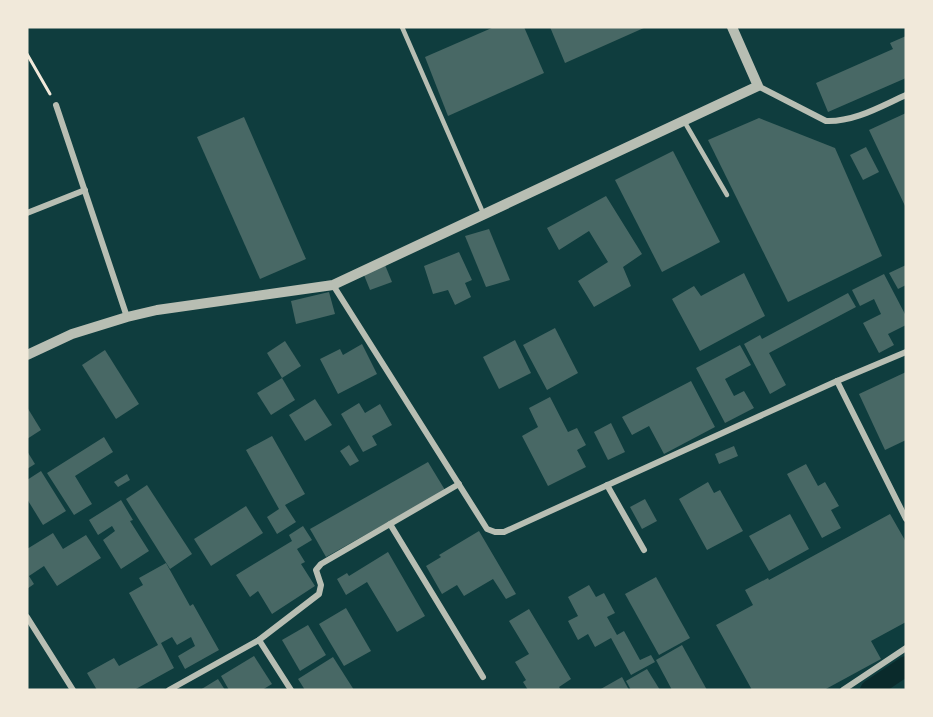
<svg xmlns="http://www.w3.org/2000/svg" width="933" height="717" viewBox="0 0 933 717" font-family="'Open Sans',sans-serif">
<rect width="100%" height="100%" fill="#0f3d3e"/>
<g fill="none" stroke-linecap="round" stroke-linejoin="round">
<path stroke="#0a2a2b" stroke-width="20" d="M870,690l36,-24"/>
</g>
<g fill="#486865">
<path d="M494,27h30l20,46 -96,43 -23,-59z"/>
<path d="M550,27h96l-81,36z"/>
<path d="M906,36v42l-78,34 -12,-29 77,-34 -3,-6z"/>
<path d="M906,113v95l-37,-78z"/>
<path d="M244,117l62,142 -46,20 -63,-142z"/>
<path d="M759,118l76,30 47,108 -94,46 -80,-162z"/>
<path d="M866,147l13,25 -16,8 -13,-25z"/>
<path d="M673,151l47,91 -58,30 -47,-92z"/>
<path d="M606,196l36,58 -19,13 8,19 -37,21 -16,-26 30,-19 -19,-31 -30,19 -12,-22z"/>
<path d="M489,229l21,51 -24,7 -21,-51z"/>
<path d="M459,252l13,28 -7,3 6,14 -16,8 -7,-15 -15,4 -9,-28z"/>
<path d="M385,265l7,17 -22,8 -6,-15z"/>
<path d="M906,265v20l-8,4 -9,-16z"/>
<path d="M744,273l21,43 -65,35 -28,-52 22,-13 7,10z"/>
<path d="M884,274l22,42v9l-18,9 6,11 -15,8 -16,-30 18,-9 -7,-15 -14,7 -8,-16z"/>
<path d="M329,292l6,22 -39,10 -5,-23z"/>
<path d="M848,293l8,14 -87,46 17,32 -16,9 -26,-50 16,-9 2,4z"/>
<path d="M555,328l23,45 -31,17 -24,-45z"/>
<path d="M515,340l16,33 -32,16 -16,-32z"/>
<path d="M285,341l16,25 -19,12 -15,-25z"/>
<path d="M362,344l15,30 -39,20 -18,-35 20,-10 3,6z"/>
<path d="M740,345l11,20 -26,14 9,17 10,-5 10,17 -29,15 -29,-55z"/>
<path d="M105,350l34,54 -23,15 -34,-54z"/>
<path d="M906,372v68l-21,10 -26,-56z"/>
<path d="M282,378l13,22 -24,15 -14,-22z"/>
<path d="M691,381l24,46 -51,27 -15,-28 -17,9 -10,-18z"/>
<path d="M550,397l18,35 9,-4 9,17 -9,5 9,17 -38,19 -26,-50 16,-9 -9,-19z"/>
<path d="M315,399l17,26 -27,16 -16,-26z"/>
<path d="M359,403l6,10 15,-9 12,21 -20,11 5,9 -14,7 -22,-38z"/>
<path d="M27,407l14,23 -14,9z"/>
<path d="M611,423l14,29 -17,8 -14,-28z"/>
<path d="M272,436l33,58 -20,11 11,17 -19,12 -10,-17 12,-8 -33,-59z"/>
<path d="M104,437l9,15 -38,24 17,28 -18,11 -27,-42z"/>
<path d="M349,445l10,16 -9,5 -10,-15z"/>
<path d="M734,446l4,10 -19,8 -4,-10z"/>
<path d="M27,451l8,13 -8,5z"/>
<path d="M428,462l17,28 -119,67 -16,-28z"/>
<path d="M806,464l12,22 7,-4 14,24 -8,4 10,18 -19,10 -35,-64z"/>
<path d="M41,471l25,40 -23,14 -16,-26v-19z"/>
<path d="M127,474l3,6 -12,7 -4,-5z"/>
<path d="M708,482l6,11 6,-3 23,41 -36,19 -28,-51z"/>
<path d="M147,485l45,69 -22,15 -44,-70z"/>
<path d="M645,499l12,22 -15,8 -12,-22z"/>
<path d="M121,500l12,20 -3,1 19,30 -28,18 -18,-29 12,-9 -3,-5 -14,9 -9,-15z"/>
<path d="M246,506l17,27 -52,33 -17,-27z"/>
<path d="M790,514l19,35 -40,22 -20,-35z"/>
<path d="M890,514l16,28v80l-35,19 10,18 -57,31h-72l-36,-65 37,-20 -8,-15 23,-12 1,2z"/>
<path d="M303,526l9,14 -15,9 8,13 -4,2 14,22 -43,28 -14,-23 -8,6 -14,-22 56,-34 -3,-6z"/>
<path d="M479,531l37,63 -10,5 -13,-20 -29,17 -7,-11 -15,9 -16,-28 15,-9 -2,-2z"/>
<path d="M53,533l10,16 23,-14 15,23 -44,28 -13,-20 -15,10 5,8 -7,5v-40z"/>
<path d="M388,552l37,64 -28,16 -30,-50 -21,13 -9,-16 10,-6 2,3z"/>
<path d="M166,563l24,43 3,-2 26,46 -34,19 -7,-13 17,-10 -4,-9 -14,8 -5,-8 -11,6 13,25 -40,22h-37l-10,-17 27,-15 5,8 39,-21 -29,-52 14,-8 -4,-7z"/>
<path d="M656,577l34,61 -31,17 -34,-61z"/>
<path d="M589,585l7,12 8,-4 11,20 -8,4 10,18 7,-4 16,29 11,-5 4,7 -24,13 -20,-37 -16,9 -7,-13 -10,6 -10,-19 10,-5 -10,-19z"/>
<path d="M346,608l25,43 -27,15 -25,-42z"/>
<path d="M529,609l42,70 -12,8 2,3h-33l-5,-8 3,-2 -11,-18 14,-8 -20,-33z"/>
<path d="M308,625l18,30 -26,16 -18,-31z"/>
<path d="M682,645l25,45h-35l-16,-30z"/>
<path d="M254,656l18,28 -10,6h-33l-8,-14z"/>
<path d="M333,657l21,33h-49l-7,-11z"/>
<path d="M647,669l13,21h-29l-5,-9z"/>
<path d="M622,677l7,13h-30z"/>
<path d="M218,679l7,11h-25z"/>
</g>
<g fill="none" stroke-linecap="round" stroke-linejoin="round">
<path stroke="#f1e9da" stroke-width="3" d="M27,54l23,40"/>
<g stroke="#b8beb3" stroke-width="4.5">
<path d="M402,27l82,188"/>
<path d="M684,121l43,74"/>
</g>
<g stroke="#b8beb3" stroke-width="6">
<path d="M758,86l68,35c29,1 55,-15 80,-26"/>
<path d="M56,105l71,212"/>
<path d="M27,213l58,-23"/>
<path d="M333,285l154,244 8,3h9l333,-151 69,-29"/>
<path d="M837,381l69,138"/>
<path d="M607,485l37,65"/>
<path d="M390,524l93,153"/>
<path d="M27,617l46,73"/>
<path d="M259,640l32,50"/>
<path d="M169,690l90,-50 60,-46 2,-9 -5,-15 5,-6 138,-80"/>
<path d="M843,690l63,-42"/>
</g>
<path stroke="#b8beb3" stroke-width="10" d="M27,355l45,-21 55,-17 30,-7 176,-25 425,-199 -26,-59"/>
</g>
<rect width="933" height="717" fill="none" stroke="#f1e9da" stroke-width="57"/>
</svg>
